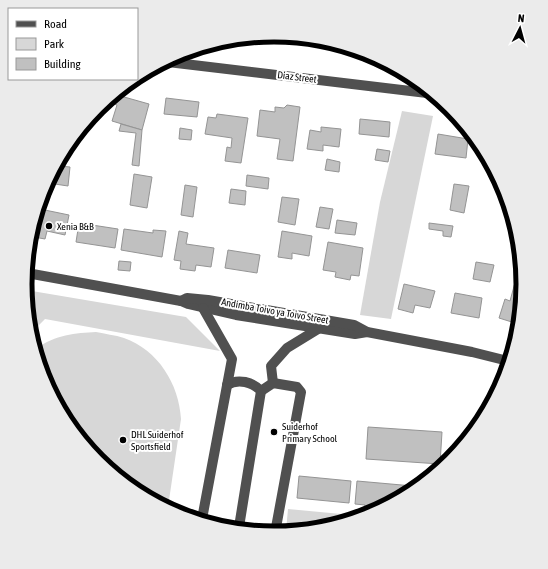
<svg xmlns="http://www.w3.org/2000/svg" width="548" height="569" viewBox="0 0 548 569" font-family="'Asap Condensed',sans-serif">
<rect width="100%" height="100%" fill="#fff"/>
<g fill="#d7d7d7">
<path d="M402,111l31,5 -42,203 -31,-4 20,-113z"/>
<path d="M26,290l160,27 34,34 -175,-32 -11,11z"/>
<path d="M96,332c9,2 19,3 28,6 34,12 55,46 57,81l-13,88 -70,-47 -54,-80 -6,-32c16,-13 38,-15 58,-16z"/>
<path d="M288,509l64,6 -1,3 -65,13z"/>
</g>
<g fill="#c0c0c0" stroke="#949494">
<path d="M303,41l18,4v1l-19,-1z"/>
<path d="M117,95l32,9 -7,26 -30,-9 5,-16 -5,-2 1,-5z"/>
<path d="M166,98l33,4 -2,15 -33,-3z"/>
<path d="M287,105l13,2 -7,54 -16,-2 3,-20 -23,-3 3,-26 15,2v-5l9,1z"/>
<path d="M217,114l31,4 -7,45 -16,-2 2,-14 4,1 1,-10 -27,-4 3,-17 8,1z"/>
<path d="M360,119l30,3 -1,15 -30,-3z"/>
<path d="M121,124l21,6 -3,36 -7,-1 4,-32 -17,-2z"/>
<path d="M321,127l20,2 -2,18 -16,-2v6l-16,-2 3,-19 11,2z"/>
<path d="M180,128l12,2 -1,10 -12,-1z"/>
<path d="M438,134l30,5 -2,19 -31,-4z"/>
<path d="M377,149l13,2 -2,11 -13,-2z"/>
<path d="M327,159l13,3 -1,10 -14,-2z"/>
<path d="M60,166l10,1 -2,19 -20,-3z"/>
<path d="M134,174l18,3 -5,31 -17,-3z"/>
<path d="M247,175l22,3 -1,11 -22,-3z"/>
<path d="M454,184l15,2 -5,27 -14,-3z"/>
<path d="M185,185l12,2 -4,30 -12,-2z"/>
<path d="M231,189l15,2 -1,14 -16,-2z"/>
<path d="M282,197l17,2 -4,26 -17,-3z"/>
<path d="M320,207l13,2 -4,20 -13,-2z"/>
<path d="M40,209l29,6 -4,20 -18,-4 -2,8 -11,-2z"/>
<path d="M337,220l20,3 -2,12 -20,-2z"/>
<path d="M79,223l39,6 -3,19 -39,-6z"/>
<path d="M429,223l24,3 -2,11 -8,-1v-5l-14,-2z"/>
<path d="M124,229l29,4v-3l13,1 -4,26 -41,-7z"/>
<path d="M179,231l9,2 -2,11 28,4 -3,19 -15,-2 -1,6 -15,-2 1,-8 -7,-1z"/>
<path d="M282,231l30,5 -3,20 -17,-3v6l-14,-2z"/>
<path d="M328,242l35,6 -4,28 -8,-1 -1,5 -15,-3 1,-5 -13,-2z"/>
<path d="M228,250l32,5 -3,18 -32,-5z"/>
<path d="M119,261l12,1 -1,9 -12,-1z"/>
<path d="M476,262l18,3 -4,17 -17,-3z"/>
<path d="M516,279l6,2 1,4 -8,38 -16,-5 6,-19 5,2z"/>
<path d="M404,284l31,7 -5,17 -15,-3 -2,8 -15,-4z"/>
<path d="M455,293l27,5 -3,20 -28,-5z"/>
<path d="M368,427l74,5 -2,32 -74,-5z"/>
<path d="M299,476l52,5 -2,22 -52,-5z"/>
<path d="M357,481l56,5 -35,23 -6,-1 -1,6 -7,-1 1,-8 -10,-1z"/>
</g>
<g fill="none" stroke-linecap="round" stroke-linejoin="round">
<g stroke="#505050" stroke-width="10">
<path d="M168,62l259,31"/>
<path d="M27,273l154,28 7,3 48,11 119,19 12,-2"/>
<path d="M181,301l6,-3 21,2 146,25 13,7 105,20 36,9"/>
<path d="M273,383l-2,-17 16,-18 31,-19"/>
<path d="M227,385c11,-7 26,-3 34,6l-22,136"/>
<path d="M261,391l12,-8 24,4 4,5 -26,141"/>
<path d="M202,519l30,-160 -29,-51"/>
</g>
</g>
<g fill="#000" stroke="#fff" stroke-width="1.5">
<circle cx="49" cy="226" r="4"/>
<circle cx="274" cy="432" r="4"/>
<circle cx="123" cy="440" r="4"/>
</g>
<g text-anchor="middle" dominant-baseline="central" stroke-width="4" stroke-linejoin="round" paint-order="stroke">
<g font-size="10" fill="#000" stroke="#fff">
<text transform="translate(297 77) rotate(7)">Diaz Street</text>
<text transform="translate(275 311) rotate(10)">Andimba Toivo ya Toivo Street</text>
</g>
<g font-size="10" fill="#000" stroke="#fff" text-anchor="start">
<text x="57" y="226">Xenia B&amp;B</text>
<text x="282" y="426">Suiderhof<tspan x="282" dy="12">Primary School</tspan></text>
<text x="131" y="434">DHL Suiderhof<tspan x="131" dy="12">Sportsfield</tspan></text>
</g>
</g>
<path d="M0 0H548V569H0ZM32 284a242 242 0 1 1 484 0a242 242 0 1 1-484 0Z" fill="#ebebeb" fill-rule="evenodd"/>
<path fill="none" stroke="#000" stroke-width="5" d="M32 284a242 242 0 1 1 484 0a242 242 0 1 1-484 0Z"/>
<rect x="8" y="8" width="130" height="72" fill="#ffffff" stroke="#999999"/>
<rect x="16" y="21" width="20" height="6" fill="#505050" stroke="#999999"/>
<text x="44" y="28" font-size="12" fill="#000000">Road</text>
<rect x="16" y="38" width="20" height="12" fill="#d7d7d7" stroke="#999999"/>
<text x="44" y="48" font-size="12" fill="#000000">Park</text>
<rect x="16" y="58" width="20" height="12" fill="#c0c0c0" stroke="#999999"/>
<text x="44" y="68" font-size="12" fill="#000000">Building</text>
<g transform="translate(520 28) rotate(6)" stroke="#ffffff" stroke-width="3" paint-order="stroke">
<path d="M0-3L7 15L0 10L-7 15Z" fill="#000000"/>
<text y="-6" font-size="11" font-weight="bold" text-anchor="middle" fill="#000000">N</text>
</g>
</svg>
